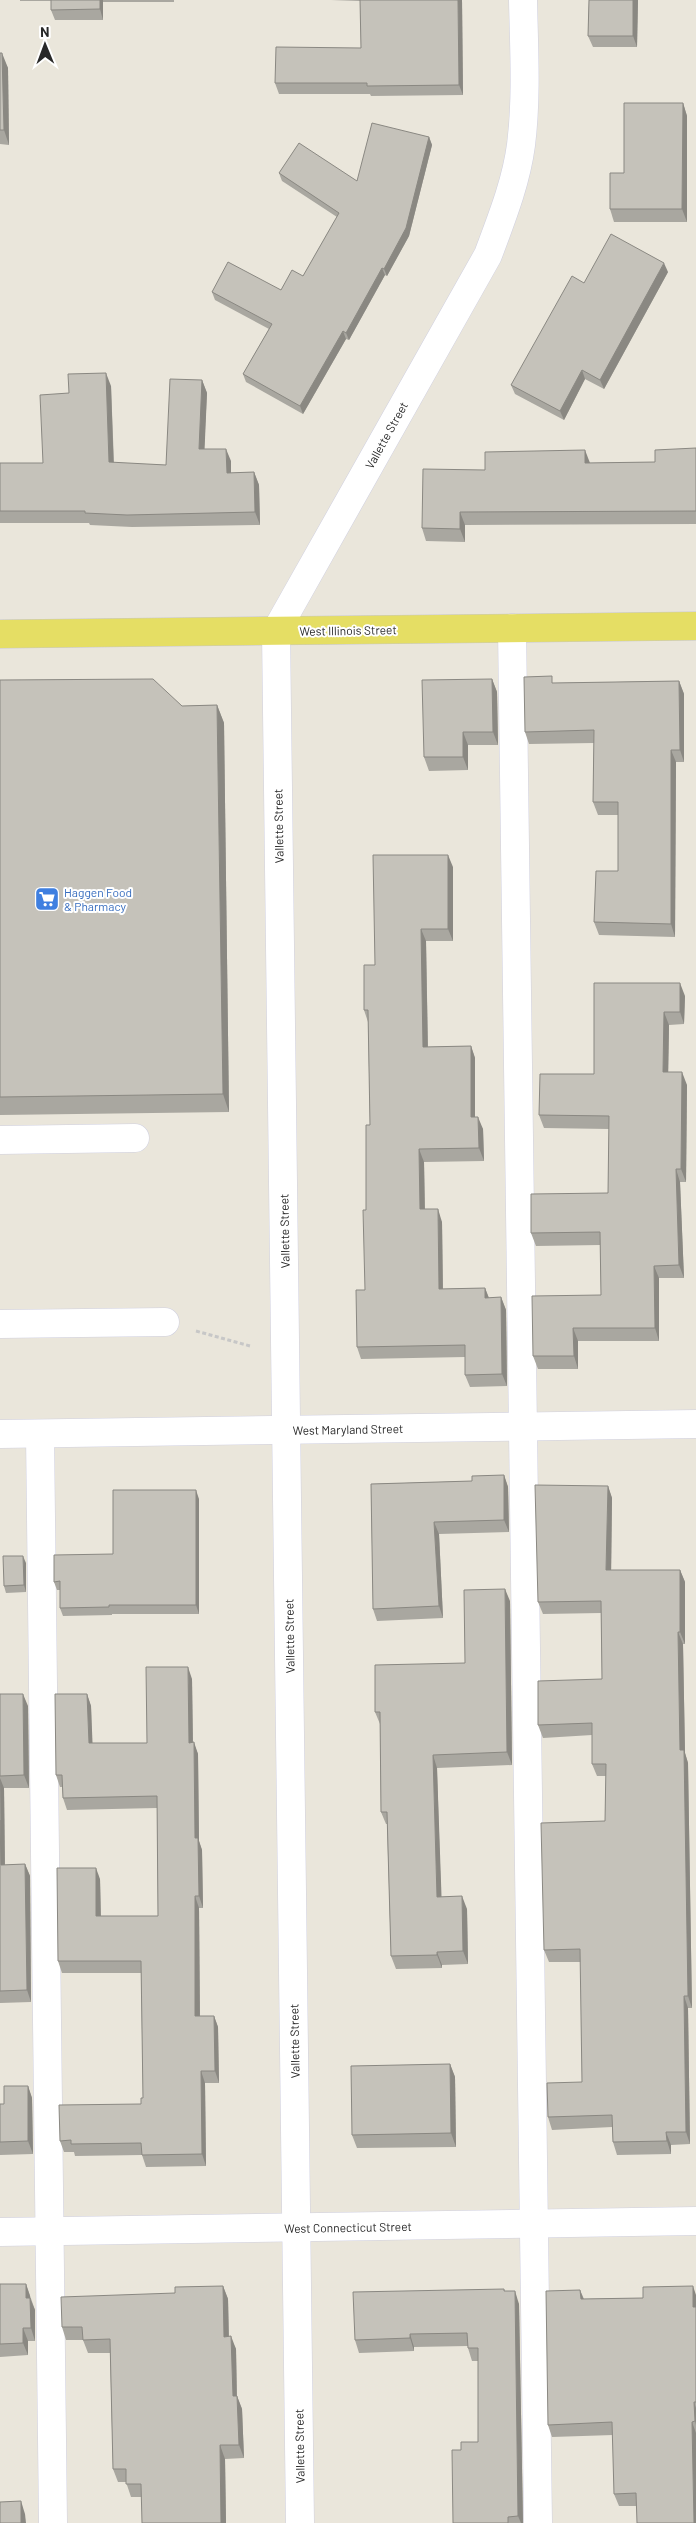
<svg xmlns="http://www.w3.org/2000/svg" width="696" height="2523" viewBox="0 0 696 2523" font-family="Barlow,sans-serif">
<rect width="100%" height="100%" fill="#eae6db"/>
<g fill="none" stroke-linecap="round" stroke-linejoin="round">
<defs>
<g id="minor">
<path d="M512,628l26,1895"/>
<path d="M0,1140l135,-2"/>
<path d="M0,1324l165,-2"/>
<path d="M0,1434l696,-10"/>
<path d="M40,1434l13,1089"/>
<path d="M0,2232l696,-11"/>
<path d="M300,2523l-24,-1892 212,-376c13,-35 28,-72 33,-110 6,-48 3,-97 2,-145"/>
</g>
<path id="major" d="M0,634l696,-8"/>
</defs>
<use href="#minor" stroke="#d0d0e0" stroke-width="29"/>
<use href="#major" stroke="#c7c7c7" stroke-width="29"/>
<path stroke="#c7c7c7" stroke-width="3" stroke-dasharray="4 2.5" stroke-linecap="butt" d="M196,1331l54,15"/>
<use href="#minor" stroke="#fff" stroke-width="28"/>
<use href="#major" stroke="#e5de64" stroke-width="28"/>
</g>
<g fill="#a9a7a0">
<path d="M20,0h154v2h-71v18h-48l-4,-10v-9h-31z"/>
<path d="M331,0h131l1,95 -92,1 -1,-2h-91l-4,-11 86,-35 -1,-47z"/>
<path d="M589,0h49l-1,47h-44l-5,-11z"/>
<path d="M0,53l8,15 1,77 -9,-1z"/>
<path d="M683,103l4,13v106h-73l-4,-13 14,-36z"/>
<path d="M429,137l3,8 -23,91 -22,40 -2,-1 -36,65 -3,-1 -43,75 -57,-32 -3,-8 26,-45 -54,-29 -3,-8 69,-2 22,-14 34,-59 -55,-36 -3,-8 78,8z"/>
<path d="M668,272l-64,117 -19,-10 -21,41 -49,-26 -4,-9 73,-102z"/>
<path d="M202,380l5,13 -3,56 27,12v12l23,-1 5,13 1,40 -128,2 -42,-2 -1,-2h-89v-60h43l26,-70 42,-7 3,77 52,2z"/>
<path d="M696,448v76l-231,1v17l-39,-1 -4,-13 63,-58 105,-7 65,-1z"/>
<path d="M492,679l5,13 1,53h-30v25l-39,1 -5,-14z"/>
<path d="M0,680l182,26 35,-1 7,18 5,389 -229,3z"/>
<path d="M679,681l5,13v68h-8l-1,175 -76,-2 -5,-13 24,-51v-56h-20l-5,-13 1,-59 -65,1 -4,-12 30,-49z"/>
<path d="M453,867v74h-27l2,106 43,-1 4,12v59l8,12 1,32 -60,1 1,47 17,13 1,67 42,-1 4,10 12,-1 5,13 1,76 -37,1 -5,-12v-18l-104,2 -4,-12 8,-57 1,-80 4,-85 -2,-103 -4,-12 11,-45z"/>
<path d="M594,983l91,13 -1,28 -15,1 -1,47 19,13 -1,97h-6l4,96h-25v63h-81v28h-40l-5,-13 68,-61 -1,-50 -64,1 -5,-13 77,-40 1,-64 -65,-1 -5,-13 55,-41z"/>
<path d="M504,1475l4,12 1,45 -70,2 4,84 -66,3 -4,-12 -2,-125 101,-3z"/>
<path d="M608,1486l4,12 -1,72h69l5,12v62h-2l2,109 3,10 4,245h-4l2,136 -19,1v9l-54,1 -4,-13 -1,-15 -60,3 -4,-13 34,-35 -1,-120h-32l-5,-12 61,-129 1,-45h-9l-5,-12v-29l-49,3 -5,-13 64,-46 -1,-66 -58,1 -5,-12z"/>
<path d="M199,1499v115h-87v1l-49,1 -3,-8v-18h-3l-3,-8 59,-28z"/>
<path d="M26,1563v29l-20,1 -2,-7z"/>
<path d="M510,1601l2,164 -75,3 4,129 26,12 1,55 -26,1v3l-46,1 -5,-13 -4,-132h-1l-5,-12 -1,-88 -5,-12 90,-49z"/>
<path d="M192,1679l1,63 5,12 1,87 3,9 1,58h-4l1,108h14l4,11 1,56h-14l1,83 -60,1 -4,-12 -67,1 -1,-4h-10l-4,-11 81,-37 2,-6 -2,-125h-79l-4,-12 42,-82 1,37h57l-1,-108 -90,2 -4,-12 -1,-11h-2l-4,-12 31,-81 4,12 1,37h55z"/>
<path d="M0,1694l28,12 1,82h-25l1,77 20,-1 5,12 1,126 -31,1z"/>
<path d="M450,2064l5,13 1,70 -99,1 -5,-13z"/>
<path d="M28,2086l4,12 1,56 -33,1v-51h4z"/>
<path d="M0,2284h26l9,26v31h-7v14l-28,2z"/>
<path d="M223,2286l5,13 1,37 7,13 1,47 5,13 2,49 -19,1 1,64h-84v-26h-11l-5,-15h-8l-5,-13 -3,-116h-22l-5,-13h-17l-4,-13 113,-34z"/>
<path d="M504,2289l1,2 14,13 4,219h-70l8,-73 17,-8v-81h-6l-4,-13v-2l-54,1v4l-55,2 -4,-13z"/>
<path d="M580,2290l4,9 59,-1 53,-3v228l-59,-17h-18l-5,-12 -1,-59 -61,2 -4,-12z"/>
</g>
<g fill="#8a8882">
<path d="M100,0h3v20l-3,-11z"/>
<path d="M458,0h4l1,95 -4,-10z"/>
<path d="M633,0h5l-1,47 -4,-11z"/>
<path d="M2,53l6,15 1,77 -5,-15z"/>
<path d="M683,103l4,13v106l-5,-13z"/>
<path d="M429,137l3,8 -23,91 -22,40 -3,-7z"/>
<path d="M664,263l4,9 -64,117 -4,-9z"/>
<path d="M382,268l3,7 -36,65 -3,-7z"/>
<path d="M343,331l3,8 -43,75 -3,-8z"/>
<path d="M582,370l3,9 -21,41 -4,-9z"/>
<path d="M106,373l5,13 3,89 -5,-13z"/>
<path d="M202,380l5,13 -3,69 -5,-13z"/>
<path d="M226,449l5,12v25l-4,-13z"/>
<path d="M585,450l5,13v13l-5,-13z"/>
<path d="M254,472l5,13 1,40 -5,-13z"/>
<path d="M460,512l5,13v17l-5,-13z"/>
<path d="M492,679l5,13 1,53 -5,-13z"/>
<path d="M679,681l5,13v68l-4,-12z"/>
<path d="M217,705l7,18 5,389 -6,-18z"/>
<path d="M463,732l5,13v25l-5,-13z"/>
<path d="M671,750l5,12 -1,175 -4,-13z"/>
<path d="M448,855l5,12v74l-5,-12z"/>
<path d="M421,929l5,12 2,118 -5,-12z"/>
<path d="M680,983l5,13 -1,28 -4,-12z"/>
<path d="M664,1012l5,13 -1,60 -5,-13z"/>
<path d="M471,1046l4,12v71l-4,-12z"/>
<path d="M682,1072l5,13 -1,97 -5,-13z"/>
<path d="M478,1117l5,12 1,32 -5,-13z"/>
<path d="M419,1149l5,13 1,60 -5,-13z"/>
<path d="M676,1169l4,13 4,96 -5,-13z"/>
<path d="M438,1209l4,13 1,79 -4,-12z"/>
<path d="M654,1266l5,12v63l-4,-13z"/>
<path d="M485,1288l5,13 -5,-3z"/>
<path d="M501,1297l5,13 1,76 -5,-12z"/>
<path d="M573,1328l5,13v28l-4,-13z"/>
<path d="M504,1475l4,12 1,45 -5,-12z"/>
<path d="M608,1486l4,12 -1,84 -5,-12z"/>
<path d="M196,1490l3,9v115l-3,-9z"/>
<path d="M434,1522l5,12 4,84 -4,-12z"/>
<path d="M23,1556l3,7v29l-2,-7z"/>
<path d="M680,1570l5,12v62l-5,-12z"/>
<path d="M505,1589l5,12 2,164 -5,-13z"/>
<path d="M678,1632l5,12 2,109 3,10 4,245 -4,-12 -8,-246z"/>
<path d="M188,1667l4,12 1,75 -4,-11z"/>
<path d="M23,1694l5,12 1,82 -5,-13z"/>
<path d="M87,1694l4,12 2,49 -4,-12z"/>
<path d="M194,1742l4,12 1,87 3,9 1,58 -4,-12 -4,-58z"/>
<path d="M433,1755l4,13 5,142 -5,-13z"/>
<path d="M0,1778l4,10 1,89 -4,-12z"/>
<path d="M25,1864l5,12 1,126 -4,-12z"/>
<path d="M96,1868l4,11 1,49 -5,-12z"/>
<path d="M195,1896l4,12 1,120 -5,-12z"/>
<path d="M462,1896l5,13 1,55 -5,-13z"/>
<path d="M437,1952l5,13v3l-5,-13z"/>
<path d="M684,1996l4,12 2,136 -4,-12z"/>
<path d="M214,2016l4,11 1,56 -4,-12z"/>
<path d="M450,2064l5,13 1,70 -5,-14z"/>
<path d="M201,2071l4,12 1,83 -4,-12z"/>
<path d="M28,2086l4,12 1,56 -5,-13z"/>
<path d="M666,2132l5,13v9l-4,-13z"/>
<path d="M26,2284l4,12v5v-3l5,12v31l-4,-13 -5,-30z"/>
<path d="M223,2286l5,13 1,51 -5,-13z"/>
<path d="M693,2286l3,9v19l-3,-7z"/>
<path d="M580,2290l5,13 -4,-4z"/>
<path d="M515,2291l4,13 4,219h-2l-3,-7z"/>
<path d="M23,2328l5,13v14l-5,-12z"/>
<path d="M410,2334l4,13v4l-4,-13z"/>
<path d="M231,2336l5,13 1,60 -4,-13z"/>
<path d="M237,2396l5,13 2,49 -5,-13z"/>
<path d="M694,2402l2,6v17l-1,-4z"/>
<path d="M692,2422l4,11v90h-2z"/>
<path d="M220,2445l5,14 1,64h-5z"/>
<path d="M21,2501l4,13 1,9h-5z"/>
</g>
<g fill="#c5c2ba" stroke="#8a8882">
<path d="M51,0h49v9l-49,1z"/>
<path d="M360,0h98l1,85 -92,1v-3h-92l1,-36 85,1z"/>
<path d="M589,0h44v36h-45z"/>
<path d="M0,53h2l2,77h-4z"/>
<path d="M624,103h59l-1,106h-72v-36h14z"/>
<path d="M372,123l57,14 -23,91 -22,41 -2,-1 -36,65 -3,-2 -43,75 -57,-32 29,-50 -60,-32 16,-30 53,28 11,-20 11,6 36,-63 -60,-40 20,-30 58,38z"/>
<path d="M611,234l53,29 -64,117 -18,-10 -22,41 -49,-26 61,-109 12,7z"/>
<path d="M106,373l3,89 57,3 4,-86 32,1 -3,69h27l1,24 27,-1 1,40 -128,3 -42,-2v-2h-85v-48h43l-3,-68 29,-2 -1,-19z"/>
<path d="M696,448v63l-236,1v17l-38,-1 1,-59 62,1v-18l100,-2v13l70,-1v-12z"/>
<path d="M552,676v7l127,-2 1,69h-9v174l-77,-2 2,-51h22v-69h-25l1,-72 -69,2 -1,-55z"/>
<path d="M153,679l29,27 35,-1 6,389 -223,3v-417z"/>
<path d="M492,679l1,53h-30v25h-39l-2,-77z"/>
<path d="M373,855h75v74h-27l2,118 48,-1v71h7l1,31 -60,1 1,60h18l1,80 46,-1v10l16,-1 1,77 -37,1v-30l-108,2 -1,-57h9l-2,-80h3v-85h4l-2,-115h-4v-45h11z"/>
<path d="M594,983h86v29h-16l-1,60h19l-1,97h-5l3,96 -25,1 1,62h-82l1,28h-41l-1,-60 69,-1 -1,-63 -69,1v-39l77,-1 1,-77 -70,-1 1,-41h54z"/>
<path d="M504,1475v45l-70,2 5,84 -66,3 -2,-125 101,-3v-5z"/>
<path d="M535,1485l73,1 -2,84h74v62h-2l2,118h4l4,246h-4l2,136h-20l1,9 -54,1 -1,-27 -64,2 -1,-34 35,-1 -2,-133 -36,1 -3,-127 64,-2 1,-57h-14v-41l-54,2v-44l64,-2 -1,-78 -63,1z"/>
<path d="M113,1490h83v115h-87v2l-49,1v-27l-6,1v-27l59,-1z"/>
<path d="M3,1556h20l1,29 -20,1z"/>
<path d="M505,1589l2,163 -74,3 4,142 25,-1 1,55 -26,1v3l-46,1 -4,-144h-6l-1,-100h-5v-47l90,-2 -1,-73z"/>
<path d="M146,1667h42l1,76 5,-1 1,96h3l1,58h-4v120h19l1,55h-14l1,83 -60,1 -1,-12 -70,1v-4l-11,1 -1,-36 82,-1v-6h2l-2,-137h-83l-1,-93h39v48h62l-1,-120 -94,2 -1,-23h-6l-1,-81h32l2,49h58z"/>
<path d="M0,1694h23l1,81 -24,1z"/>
<path d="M0,1820l1,45 24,-1 2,126 -27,1z"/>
<path d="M450,2064l1,69 -99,2 -1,-69z"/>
<path d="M4,2086h24v55l-28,1v-38h4z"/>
<path d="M0,2284h26v14h4l1,30h-8v15l-23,1z"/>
<path d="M223,2286l1,51 7,-1 2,60h4l2,49h-19l1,78h-79l-1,-39h-15v-15h-13l-3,-130 -27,1 -1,-13h-20l-1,-30 114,-4v-6z"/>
<path d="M693,2286v21h3v95h-2l1,19 -3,1 2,101h-57l-1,-30 -22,1 -2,-72 -64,3 -2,-134 34,-1 1,9 62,-1v-11z"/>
<path d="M504,2289v2h11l3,225 -10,1v6h-55l-1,-73h9v-8h17v-94h-10l-1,-15 -57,1v4l-55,2 -2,-48z"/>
<path d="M21,2501v22h-21v-21z"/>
</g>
<defs>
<symbol id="supermarket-square" viewBox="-11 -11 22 22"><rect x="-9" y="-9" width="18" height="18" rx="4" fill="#3f7fe0" stroke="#fff"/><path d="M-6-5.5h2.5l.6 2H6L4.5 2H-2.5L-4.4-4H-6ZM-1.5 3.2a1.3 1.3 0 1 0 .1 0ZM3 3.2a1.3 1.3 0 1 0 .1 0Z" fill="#fff"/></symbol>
</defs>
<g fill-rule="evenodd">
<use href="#supermarket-square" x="33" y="885" width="28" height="28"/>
</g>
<g text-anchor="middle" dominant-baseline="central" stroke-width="4" stroke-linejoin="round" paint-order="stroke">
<g font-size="12" fill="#282828" stroke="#fff">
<text transform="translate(386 435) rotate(-61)">Vallette Street</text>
<text transform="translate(348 630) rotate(-1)">West Illinois Street</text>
<text transform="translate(278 826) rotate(-91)">Vallette Street</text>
<text transform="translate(284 1231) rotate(-91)">Vallette Street</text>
<text transform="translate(348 1429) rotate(-1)">West Maryland Street</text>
<text transform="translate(289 1636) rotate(-91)">Vallette Street</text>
<text transform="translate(294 2041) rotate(-91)">Vallette Street</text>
<text transform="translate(348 2227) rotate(-1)">West Connecticut Street</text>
<text transform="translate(299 2446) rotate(-91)">Vallette Street</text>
</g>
<g font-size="12" fill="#366cbe" stroke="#fff" text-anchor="start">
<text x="64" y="892">Haggen Food<tspan x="64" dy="14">&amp; Pharmacy</tspan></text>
</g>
</g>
<g transform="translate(45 45) rotate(359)" stroke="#ffffff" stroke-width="4" paint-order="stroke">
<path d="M0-4L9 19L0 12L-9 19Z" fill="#282828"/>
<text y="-8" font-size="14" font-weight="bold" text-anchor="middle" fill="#282828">N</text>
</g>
</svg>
